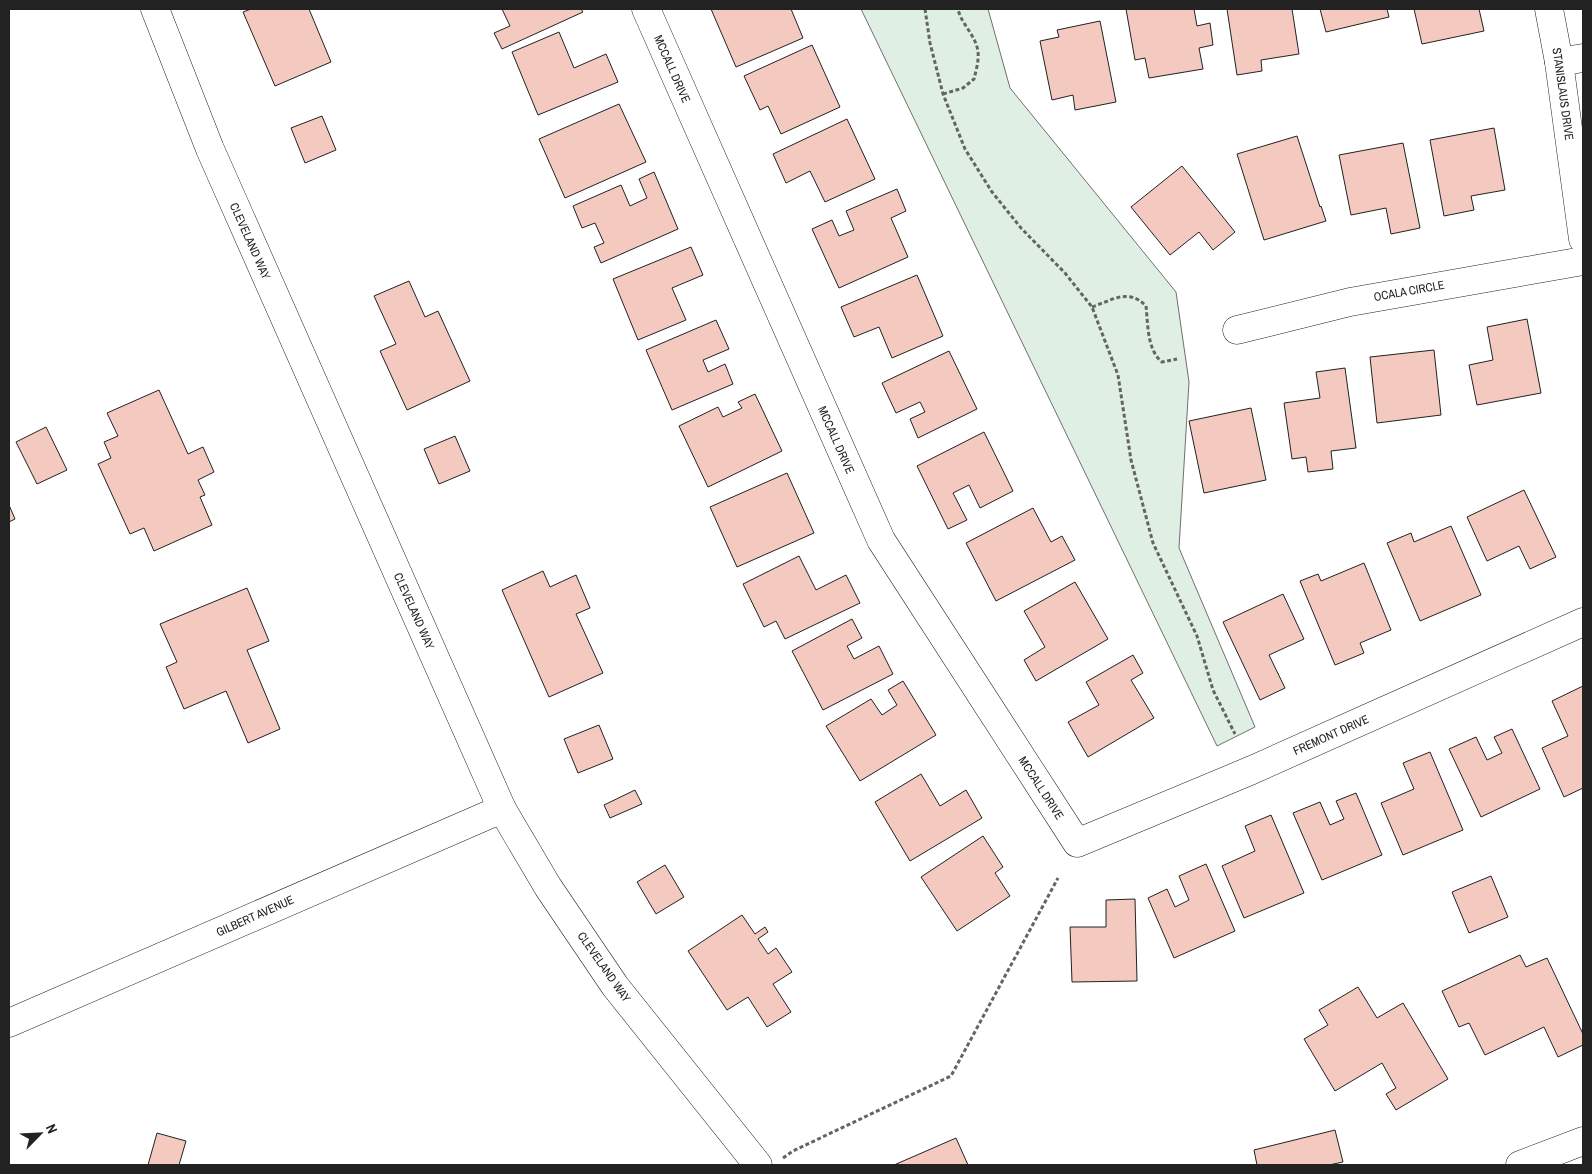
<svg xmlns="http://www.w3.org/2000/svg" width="1592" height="1174" viewBox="0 0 1592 1174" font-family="'Archivo Narrow',sans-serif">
<rect width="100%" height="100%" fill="#fff"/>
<path fill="#e0efe3" stroke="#6f6f6f" d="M861,9h127l22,79 166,204 13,90 -10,166 76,179 -38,19z"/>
<g fill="#f3c9c0" stroke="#222">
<path d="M251,9h58l22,53 -56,24 -32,-74z"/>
<path d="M502,9h79l2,3 -81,37 -8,-16 16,-7z"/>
<path d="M711,9h80l12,29 -67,29z"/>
<path d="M1126,9h68l3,17 13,-3 3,22 -14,3 4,21 -54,9 -4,-20 -10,2z"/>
<path d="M1227,9h65l7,45 -38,6 1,11 -25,4z"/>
<path d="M1320,9h67l2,8 -63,15z"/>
<path d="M1414,9h65l5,22 -62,13z"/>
<path d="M1100,21l16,81 -41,8 -2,-15 -21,5 -12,-59 19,-4 -2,-7z"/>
<path d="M559,32l15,36 32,-14 12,28 -80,33 -26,-63z"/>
<path d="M812,45l28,62 -59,27 -13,-28 -8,4 -16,-34z"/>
<path d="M619,104l27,58 -81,36 -26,-59z"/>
<path d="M322,116l14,34 -31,13 -14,-35z"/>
<path d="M847,119l28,60 -50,23 -15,-31 -24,12 -13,-29z"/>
<path d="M1494,128l11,62 -34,6 3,14 -30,6 -14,-76z"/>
<path d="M1297,136l23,71 1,-1 5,15 -62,19 -27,-86z"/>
<path d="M1403,143l17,85 -29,6 -5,-26 -35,7 -12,-60z"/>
<path d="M1182,166l53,66 -22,18 -14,-18 -29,23 -39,-48z"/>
<path d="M654,172l24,57 -77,34 -7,-16 10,-4 -9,-20 -13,5 -9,-22 48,-21 9,21 17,-8 -8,-19z"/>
<path d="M897,189l9,22 -15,7 17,39 -69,31 -27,-59 20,-9 7,16 15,-6 -8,-19z"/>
<path d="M691,247l12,28 -31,13 14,32 -48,20 -25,-61z"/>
<path d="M917,275l26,61 -51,22 -13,-31 -25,10 -13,-30z"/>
<path d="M409,281l16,36 13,-6 32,70 -63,29 -27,-59 16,-7 -22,-48z"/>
<path d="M1527,319l14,74 -64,12 -8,-40 24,-5 -6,-33z"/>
<path d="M716,320l13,29 -26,11 5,12 17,-8 8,20 -61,26 -26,-60z"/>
<path d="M1434,350l7,65 -64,8 -7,-66z"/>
<path d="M949,351l28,58 -59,29 -8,-19 15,-7 -5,-10 -24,11 -14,-30z"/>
<path d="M1345,368l11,80 -25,3 2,18 -25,3 -2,-15 -14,2 -8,-56 36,-5 -4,-26z"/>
<path d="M159,390l29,64 15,-7 11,25 -16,8 7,15 -5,2 12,28 -58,26 -10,-23 -14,6 -32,-70 13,-6 -7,-16 14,-6 -11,-23z"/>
<path d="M755,394l27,57 -74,36 -29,-61 39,-19 5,10 19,-9 -4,-6z"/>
<path d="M1251,408l15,72 -62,13 -15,-72z"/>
<path d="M46,427l21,43 -30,14 -21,-42z"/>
<path d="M984,432l29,59 -33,17 -11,-23 -16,8 14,27 -19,9 -31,-63z"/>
<path d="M455,436l15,35 -31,13 -15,-35z"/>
<path d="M787,473l27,60 -77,34 -27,-60z"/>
<path d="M1524,490l32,67 -26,12 -11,-23 -32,15 -20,-44z"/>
<path d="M9,505l6,14 -6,3z"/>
<path d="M1033,508l18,34 11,-6 13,24 -79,41 -30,-58z"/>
<path d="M1451,526l30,69 -61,26 -33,-78 24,-10 3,9z"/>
<path d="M799,556l17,34 30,-15 14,28 -75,36 -9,-18 -12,6 -21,-43z"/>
<path d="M1364,563l27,67 -31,13 4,10 -29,12 -35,-84 18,-7 3,7z"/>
<path d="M543,571l7,16 26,-12 14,33 -14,6 27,59 -54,24 -47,-107z"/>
<path d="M1075,582l33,57 -72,42 -12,-21 21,-13 -21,-36z"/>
<path d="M247,588l22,53 -22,9 33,79 -32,14 -22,-52 -42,18 -18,-42 11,-5 -17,-38z"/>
<path d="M1283,594l21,45 -35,16 16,33 -25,12 -37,-78z"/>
<path d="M852,619l10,19 -15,8 7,13 25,-13 14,28 -70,36 -31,-59z"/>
<path d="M1133,655l10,18 -12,7 23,38 -66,39 -20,-35 31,-17 -13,-23z"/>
<path d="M903,681l33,54 -76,46 -34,-55 45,-27 11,16 15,-10 -9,-15z"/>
<path d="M1583,686v102l-19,9 -22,-49 26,-12 -16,-35z"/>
<path d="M599,725l14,34 -35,14 -14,-34z"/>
<path d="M1512,729l28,60 -59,28 -32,-68 27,-12 11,23 15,-7 -8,-16z"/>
<path d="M1430,752l33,78 -60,25 -22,-52 33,-14 -11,-26z"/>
<path d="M921,774l19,32 26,-16 16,28 -72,43 -35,-59z"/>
<path d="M635,790l7,14 -32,14 -6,-13z"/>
<path d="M1356,793l26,62 -60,25 -29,-67 27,-11 10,23 14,-6 -8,-18z"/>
<path d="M1271,815l33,78 -60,25 -22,-52 33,-15 -10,-25z"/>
<path d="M983,836l20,31 -8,6 15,23 -53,35 -36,-54z"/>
<path d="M1206,864l29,67 -61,27 -26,-60 19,-9 8,18 14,-7 -10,-24z"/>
<path d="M665,865l19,32 -28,17 -19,-32z"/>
<path d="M1491,876l17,41 -39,16 -17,-41z"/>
<path d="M1135,899l2,82 -65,1 -2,-55h36v-27z"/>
<path d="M742,915l13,19 10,-7 3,5 -10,7 10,15 8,-6 16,24 -19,12 18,28 -24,15 -19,-30 -21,13 -39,-59z"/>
<path d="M1520,955l6,12 21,-9 36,76v11l-25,12 -14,-30 -59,28 -16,-32 -10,4 -17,-36z"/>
<path d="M1358,987l19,31 26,-15 45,76 -52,31 -10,-16 10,-6 -14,-25 -47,28 -31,-52 24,-14 -9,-15z"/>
<path d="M1335,1130l8,32 -14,3h-72l-3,-15z"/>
<path d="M157,1133l29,8 -7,24h-31z"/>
<path d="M956,1138l12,27h-74z"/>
</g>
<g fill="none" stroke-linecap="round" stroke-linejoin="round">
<defs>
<g id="minor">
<path d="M155,9l55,140 292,660 46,78 67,99 143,179"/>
<path d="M646,9l235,531 196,303 175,-73 331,-148"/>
<path d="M1549,9l10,53 24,177"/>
<path d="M1559,62l24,-4"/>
<path d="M1237,330l113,-28 233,-41"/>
<path d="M9,1023l493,-214"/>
<path d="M1520,1165l63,-24"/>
</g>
</defs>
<use href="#minor" stroke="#222" stroke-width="29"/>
<g stroke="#646464" stroke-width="3" stroke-dasharray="4 2.5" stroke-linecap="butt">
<path d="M925,9l5,34 13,51 22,55 27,43 29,36 44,45 27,34 26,68 13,85 22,83 44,93 16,54 22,44"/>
<path d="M943,94l20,-6 11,-9c2,-8 5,-19 4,-27 -2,-17 -17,-28 -20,-43"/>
<path d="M1092,307c20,-7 37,-19 54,-1 2,18 1,44 16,56l15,-3"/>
<path d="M783,1158l10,-7 158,-75 107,-198"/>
</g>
<use href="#minor" stroke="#fff" stroke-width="28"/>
</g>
<g text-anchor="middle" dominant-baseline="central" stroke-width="4" stroke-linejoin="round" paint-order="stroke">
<g font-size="12" fill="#222" stroke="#fff">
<text transform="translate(672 69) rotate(66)">MCCALL DRIVE</text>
<text transform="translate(1563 94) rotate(82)">STANISLAUS DRIVE</text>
<text transform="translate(250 241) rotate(66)">CLEVELAND WAY</text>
<text transform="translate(1409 291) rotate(-10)">OCALA CIRCLE</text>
<text transform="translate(836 440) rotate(66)">MCCALL DRIVE</text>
<text transform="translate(414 611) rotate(66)">CLEVELAND WAY</text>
<text transform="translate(1331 735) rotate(-24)">FREMONT DRIVE</text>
<text transform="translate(1041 788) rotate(57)">MCCALL DRIVE</text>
<text transform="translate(255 916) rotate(-24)">GILBERT AVENUE</text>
<text transform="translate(604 967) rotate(55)">CLEVELAND WAY</text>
</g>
</g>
<rect width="1592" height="1174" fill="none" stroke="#222222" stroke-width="20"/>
<g transform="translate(40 1134) rotate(66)" stroke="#ffffff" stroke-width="4" paint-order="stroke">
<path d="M0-4L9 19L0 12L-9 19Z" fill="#222222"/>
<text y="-8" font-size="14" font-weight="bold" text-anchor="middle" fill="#222222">N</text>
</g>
</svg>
